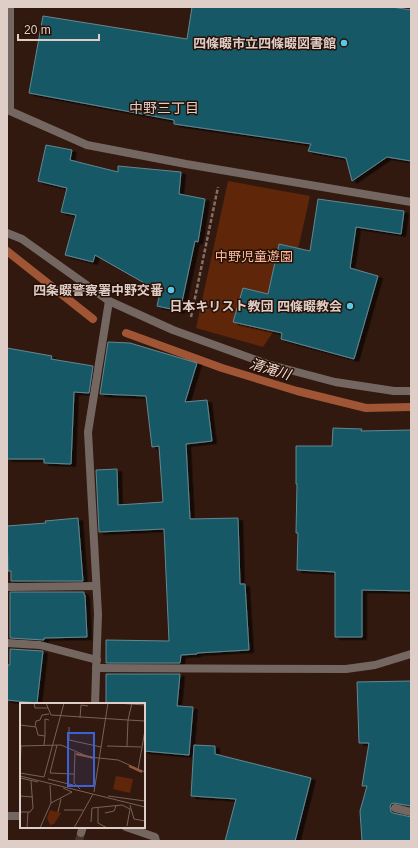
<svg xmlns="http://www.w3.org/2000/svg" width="418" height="848" viewBox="0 0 418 848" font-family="Arial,'Noto Sans JP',sans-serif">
<defs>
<filter id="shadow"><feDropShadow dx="4.5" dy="2.5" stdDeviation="0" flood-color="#0009"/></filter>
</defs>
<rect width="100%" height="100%" fill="#31190f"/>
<path fill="#5f260a" d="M228,181l82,15 -27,121 -20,30 -67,-19z"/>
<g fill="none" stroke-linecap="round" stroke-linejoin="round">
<g stroke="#a05535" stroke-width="8">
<path d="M7,251l86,68"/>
<path d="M126,333l96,35 75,23 69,17 45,-1"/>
</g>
</g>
<g fill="#195866" stroke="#638790" filter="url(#shadow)">
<path d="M192,7h200l19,3v151l-24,-4 -35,24 -6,-23 -38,-7 3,-7 -137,-20v-4l-145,-27 14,-77 144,23z"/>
<path d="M46,145l26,5 -2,10 48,12v-6l63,6 -2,22 26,5 -7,43 -3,-1 -15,70 -23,-5 3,-14 -65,-37 -2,7 -28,-7 11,-40 -15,-3 6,-24 -29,-7z"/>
<path d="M318,199l86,12 -3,23 -45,-7 -6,41 28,8 -24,83 -73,-20 1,-6 -49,-11 10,-34 25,6 11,-50 31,7z"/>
<path d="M108,342l22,1 67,20 -12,39 22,-2 5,41 -26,3 4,75 48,-1 2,66h5l4,66 -52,3v1l-16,1 -1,8h-74v-23l63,1 -5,-112 -65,3 -3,-62 21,-1 1,36 45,-3 -4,-56 -7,1 -6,-51 -46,-2z"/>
<path d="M7,348l45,8 -1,3 42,7 -4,27 -15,-1 -3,72 -27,-1v-4h-37z"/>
<path d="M333,428l29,1 -1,2 50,-1v161l-49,-1v47h-27v-65l-38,-2 1,-37h-2l1,-49h-1v-38h36z"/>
<path d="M78,518l5,63h-72v-10h-3l-1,-45 39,-3 -1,-2z"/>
<path d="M10,592h74v3h1l2,42 -43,1v2l-34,-2z"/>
<path d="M10,649l33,2 -6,52 -30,-3v-35h3z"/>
<path d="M106,674h74l-3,32 16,1 -4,48 -45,-4v-47h-38z"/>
<path d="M411,681v125l-17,-3 -3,1 -1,3 1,5 2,1 18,4v24h-49l-2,-30 7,-25h-5l7,-43h-10l-2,-61z"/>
<path d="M194,745l21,1v8l96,24 -16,63h-70l11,-42 -45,-3z"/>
</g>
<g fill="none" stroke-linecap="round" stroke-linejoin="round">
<path stroke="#4b342b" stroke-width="8" stroke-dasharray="8 4" stroke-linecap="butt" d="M79,841l2,-8"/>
<path stroke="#846f67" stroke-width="2.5" stroke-dasharray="4 2" stroke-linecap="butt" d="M191,317l27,-130"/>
<g stroke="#746761" stroke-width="8">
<path d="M7,587l89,-1"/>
<path d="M96,668l250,1 29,-4 36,-11"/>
<path d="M395,808l16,4"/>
</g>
<g stroke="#746761" stroke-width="8">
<path d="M10,7v104l77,34 99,19 225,38"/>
<path d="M7,233l15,6 87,62 64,29 94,34 68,18 59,9h17"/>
<path d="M7,643l33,2 57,15"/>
<path d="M95,704l3,-90 -10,-182 21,-131"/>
<path d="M7,816h14"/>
<path d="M126,827l29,10 1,4"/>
<path d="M81,833l2,-6"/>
</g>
</g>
<g fill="#58c9e3" stroke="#271006" stroke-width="1.5">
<circle cx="344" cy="43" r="4"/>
<circle cx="171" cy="290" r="4"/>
<circle cx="350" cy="306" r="4"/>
</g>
<g text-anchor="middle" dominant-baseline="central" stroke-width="3" stroke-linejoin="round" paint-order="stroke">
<g font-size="13" font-weight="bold" fill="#dfcec7" stroke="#271006" text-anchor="end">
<text x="336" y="43">四條畷市立四條畷図書館</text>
<text x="163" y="290">四条畷警察署中野交番</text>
<text x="342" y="306">日本キリスト教団 四條畷教会</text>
</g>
<g font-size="13" fill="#fdbca1" stroke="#271006">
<text x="254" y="256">中野児童遊園</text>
</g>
<g font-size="14" fill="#dfcec7" stroke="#271006">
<text x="164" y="108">中野三丁目</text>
</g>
<g font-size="14" font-style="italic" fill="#f5ded5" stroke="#271006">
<text transform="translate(270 369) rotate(17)">清滝川</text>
</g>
</g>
<g transform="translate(20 703)">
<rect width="125" height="125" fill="#31190f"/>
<path d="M96,73l17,3 -3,14 -17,-4zM30,107l11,3 -7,11 -4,1 -3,-7z" fill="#5f260a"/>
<path fill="none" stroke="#a05535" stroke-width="2" d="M56,51l18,4M109,63l13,6"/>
<path fill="none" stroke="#776159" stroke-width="1" d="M14,0l1,5h13M26,0l5,12 77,5M96,0l29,2M112,0l-4,17 17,1M60,15l1,-13 7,1M0,22l16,2 2,8 7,1 -1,9M15,24l1,-6 4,-1 2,-5 7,-1M49,24v13l32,7M25,33v-17l4,1M37,42l-7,28 24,1M0,43l41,-1 28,12 29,3 27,12M87,43l34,1M107,43l1,-26M55,49l-1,31 6,6M0,63l1,-20M118,67l7,-40M0,70l24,4 20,-74M0,73l125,31M0,75l18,4M28,76l25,6M30,82l1,18M74,89l14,-89M0,93l13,1M88,93l37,5M110,102l4,14 11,2M78,105v15l9,5M44,107h19M0,109h10l3,-4 -2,-27M38,109l3,-13M85,110l9,-2 2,-5M71,119l1,-14 30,-3 8,4 -3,17M7,125l1,-16M20,125l11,-25 21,-11 -9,-4M54,125l19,-34M87,125h28"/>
<path fill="#3a61d5" fill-opacity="0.15" stroke="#3a61d5" stroke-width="2" d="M48,30h26v53h-26z"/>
<rect width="125" height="125" fill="none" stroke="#dfcec7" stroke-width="2"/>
</g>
<rect width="418" height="848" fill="none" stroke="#dfcec7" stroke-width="16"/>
<path d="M18 34v6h81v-6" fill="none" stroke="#dfcec7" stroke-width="2"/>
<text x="24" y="34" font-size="12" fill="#dfcec7" stroke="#271006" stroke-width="3" paint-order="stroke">20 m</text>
</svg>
